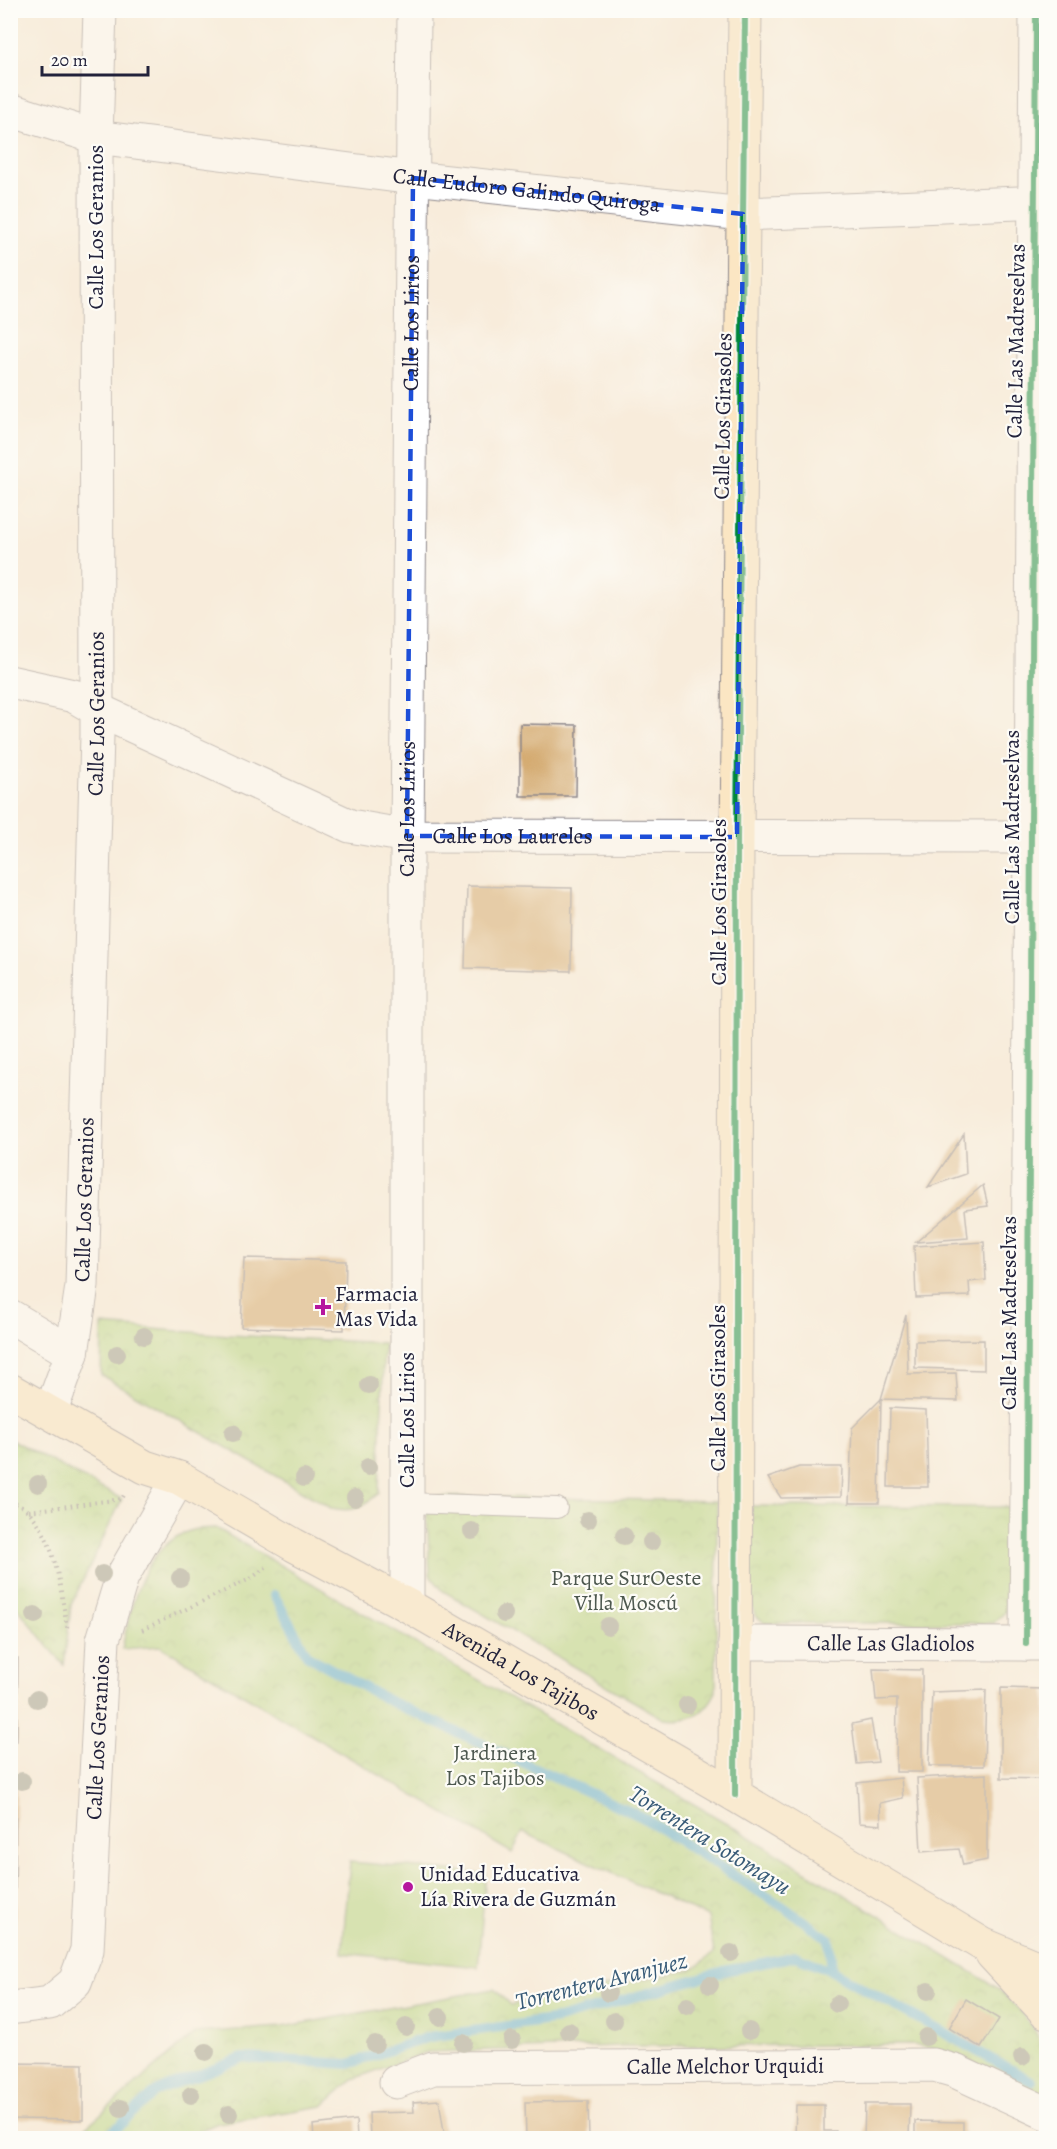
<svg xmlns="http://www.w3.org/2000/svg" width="1057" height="2149" viewBox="0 0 1057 2149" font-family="Alegreya,serif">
<defs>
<pattern id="park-crowns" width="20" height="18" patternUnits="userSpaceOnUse" patternTransform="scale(1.5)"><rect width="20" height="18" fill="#b0d57f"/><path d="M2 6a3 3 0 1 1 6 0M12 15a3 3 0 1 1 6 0" fill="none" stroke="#97b76f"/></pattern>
</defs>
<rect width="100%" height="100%" fill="#fdfcf7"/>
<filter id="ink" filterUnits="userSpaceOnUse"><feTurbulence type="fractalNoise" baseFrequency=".0167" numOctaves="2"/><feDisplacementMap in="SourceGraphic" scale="12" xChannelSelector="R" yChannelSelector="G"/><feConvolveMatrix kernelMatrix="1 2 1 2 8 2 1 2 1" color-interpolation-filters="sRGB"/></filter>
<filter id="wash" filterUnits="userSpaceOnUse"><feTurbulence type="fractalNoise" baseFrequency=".008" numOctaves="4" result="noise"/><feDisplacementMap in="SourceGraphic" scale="24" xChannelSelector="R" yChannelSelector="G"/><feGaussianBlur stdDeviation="1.35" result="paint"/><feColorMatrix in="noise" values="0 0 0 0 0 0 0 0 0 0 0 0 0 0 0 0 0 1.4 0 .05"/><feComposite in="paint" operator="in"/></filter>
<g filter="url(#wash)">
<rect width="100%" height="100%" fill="#f8ecdb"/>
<path fill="#b0d57f" stroke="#697c5d" stroke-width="1.5" d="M350,1862l136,12 -8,93 -136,-14z"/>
<g fill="url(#park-crowns)" stroke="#697c5d" stroke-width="1.5">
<path d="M102,1325l127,10 155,8 -5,150c-19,15 -24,20 -48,15l-230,-133z"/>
<path d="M10,1439l112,60 -51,106 -7,60 -53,-65z"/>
<path d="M426,1496l291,5 -1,191c-11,23 -27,30 -52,27l-221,-128 -13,-16z"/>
<path d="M750,1506l265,1 -5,101 -17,15h-228l-10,-8 -6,-20z"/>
<path d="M216,1528l526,304 254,155c20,19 45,44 50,72 3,12 0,26 0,38l-99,-46 -34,-6 -293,1 -193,6 -74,27 -30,27 -105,17 -36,15h-109l122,-105 87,-6 212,-38 16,16 181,-35 23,-17 -6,-36 -185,-85 -11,21 -352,-207 -38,3c9,-44 21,-104 70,-119 7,-2 16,-1 24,-2z"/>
</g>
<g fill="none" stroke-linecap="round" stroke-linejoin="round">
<g stroke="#56add2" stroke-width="10">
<path d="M274,1595l34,61 81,45 253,116 143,91 44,31 3,32"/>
<path d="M106,2138l51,-47 86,-33 106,6 80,-27 129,-18 166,-48 72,-15 36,15 199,110"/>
</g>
</g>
<g id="blocks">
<g fill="#d1a567">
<path d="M520,724l57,1 -1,71h-56z"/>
<path d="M467,886l105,2 -1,83 -106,-3z"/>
<path d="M964,1134l2,40 -38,13z"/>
<path d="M983,1185l5,21 -23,3 3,29 -52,4z"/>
<path d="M984,1242l2,38 -17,2 1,14 -54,2 -2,-52z"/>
<path d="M244,1258l102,3 -2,69 -103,-3z"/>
<path d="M906,1315l2,59 48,-1 2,28 -77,-2z"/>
<path d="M984,1340v30l-69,-2v-27z"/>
<path d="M881,1399l-2,104h-30l3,-75z"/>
<path d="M890,1408l36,2 2,77h-40z"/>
<path d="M799,1467h43l-1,30 -60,1 -13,-20z"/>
<path d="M10,1658h8l-1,83h-7z"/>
<path d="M873,1669l49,1v102h-26l1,-73 -21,1z"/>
<path d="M1001,1688l45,1v90l-45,-1z"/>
<path d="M986,1690l-2,76h-55l3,-74z"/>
<path d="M871,1720l7,42 -21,2 -5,-40z"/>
<path d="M987,1774v86l-24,5 -4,-16 -38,3 -4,-74z"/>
<path d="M901,1778l2,20 -23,5 1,22 -22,-2 -2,-40z"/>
<path d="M10,1787h6l-1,146h-5z"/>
<path d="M966,1999l33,20 -18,29 -32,-20z"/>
<path d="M10,2063l73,1v56l-73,-1z"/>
<path d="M439,2100l6,38h-75l-1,-25 45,-1 -1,-10z"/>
<path d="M588,2101l1,37h-63l-1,-36z"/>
<path d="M865,2104h45l-1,34h-45z"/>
<path d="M796,2105h28v26h12v7h-41z"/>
<path d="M356,2120l1,18h-43l-1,-13z"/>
<path d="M915,2121l48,1v16h-48z"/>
</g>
</g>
</g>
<g filter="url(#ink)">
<use href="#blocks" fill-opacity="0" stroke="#8d878b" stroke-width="1.5"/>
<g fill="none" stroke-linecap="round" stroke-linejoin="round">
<defs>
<path id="lane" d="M407,1503l150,5"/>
<g id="street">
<path id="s1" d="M10,110l86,27 317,41 330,36 303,-12"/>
<path id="s2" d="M10,682l64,14 22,13 254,117 57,10 639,1"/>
<path d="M10,1316l62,37"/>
<path id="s3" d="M51,1411l21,-58 10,-67 15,-551 -1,-598 4,-127"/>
<path id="s4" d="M407,1605v-769l7,-826"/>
<path id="s5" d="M735,1643l311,1"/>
<path d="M1026,1644l10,-1634"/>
<path id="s6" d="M10,2008l40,-5 25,-21 12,-32 16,-310 19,-63 57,-99"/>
<path id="s7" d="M396,2082l37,-14 501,-3 21,6 91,42"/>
</g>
<g id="secondary">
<path id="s8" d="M10,1390l135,77 34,11 115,67 113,60 328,190 247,149 64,27"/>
<path d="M735,1795l2,-958 8,-827"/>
<path d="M992,1954l54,58"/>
</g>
</defs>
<use href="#lane" stroke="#8d878b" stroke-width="22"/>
<use href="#street" stroke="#8d878b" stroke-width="35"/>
<use href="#secondary" stroke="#8d878b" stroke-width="35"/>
<g stroke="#8d878b" stroke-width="4" stroke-dasharray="1.5 4.5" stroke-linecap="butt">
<path d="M10,1501c7,3 15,7 20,12 28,31 30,80 38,118"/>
<path d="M29,1511l93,-12 2,-4"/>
<path d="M142,1630l110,-52 14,-11"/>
</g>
<use href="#lane" stroke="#fff" stroke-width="20"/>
<use href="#street" stroke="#fff" stroke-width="33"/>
<use href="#secondary" stroke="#fbe6c3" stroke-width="33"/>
<defs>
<g id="cycleway">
<path d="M1026,1644l10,-1634"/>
<path d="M735,1795l2,-958 8,-827"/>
</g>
</defs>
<use href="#cycleway" stroke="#fdfcf7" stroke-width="10"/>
<use href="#cycleway" stroke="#00873e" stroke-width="6"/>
</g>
<g fill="#9a9b8e">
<circle cx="144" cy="1336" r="9"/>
<circle cx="117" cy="1354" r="9"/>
<circle cx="369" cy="1385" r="9"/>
<circle cx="233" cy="1433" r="9"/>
<circle cx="368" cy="1467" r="9"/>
<circle cx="304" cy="1478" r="9"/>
<circle cx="38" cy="1484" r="9"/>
<circle cx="355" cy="1498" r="9"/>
<circle cx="588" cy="1520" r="9"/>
<circle cx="472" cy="1531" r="9"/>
<circle cx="624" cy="1536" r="9"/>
<circle cx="651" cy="1542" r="9"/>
<circle cx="102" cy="1574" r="9"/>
<circle cx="180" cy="1578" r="9"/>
<circle cx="504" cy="1614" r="9"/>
<circle cx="35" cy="1615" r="9"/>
<circle cx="608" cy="1626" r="9"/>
<circle cx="37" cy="1699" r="9"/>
<circle cx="687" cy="1705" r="9"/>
<circle cx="22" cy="1781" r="9"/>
<circle cx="731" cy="1953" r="9"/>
<circle cx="710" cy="1985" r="9"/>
<circle cx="928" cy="1991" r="9"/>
<circle cx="608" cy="1993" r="9"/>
<circle cx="837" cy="2004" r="9"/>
<circle cx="687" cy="2006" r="9"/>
<circle cx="440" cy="2017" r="9"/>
<circle cx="614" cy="2021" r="9"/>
<circle cx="406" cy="2027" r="9"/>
<circle cx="569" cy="2031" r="9"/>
<circle cx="749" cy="2031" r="9"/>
<circle cx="926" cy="2037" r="9"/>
<circle cx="512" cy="2040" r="9"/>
<circle cx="463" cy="2043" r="9"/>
<circle cx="375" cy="2044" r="9"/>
<circle cx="206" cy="2052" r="9"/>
<circle cx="1022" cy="2057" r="9"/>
<circle cx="191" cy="2095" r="9"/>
<circle cx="121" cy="2108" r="9"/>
<circle cx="229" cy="2114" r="9"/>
</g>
</g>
<path d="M0 0H1057V2149H0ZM413,178l330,36 -6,623 -330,-1z" fill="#f8ecdb" fill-opacity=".55" fill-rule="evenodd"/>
<path fill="none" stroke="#1d4ed8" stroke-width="4.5" stroke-dasharray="12 8" stroke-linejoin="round" d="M413,178l330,36 -6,623 -330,-1z"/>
<g fill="#b5179e" stroke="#fdfcf7" stroke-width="2">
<path d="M320 1298h6v6h6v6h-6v6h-6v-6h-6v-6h6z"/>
<circle cx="408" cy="1887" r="6"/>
</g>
<g text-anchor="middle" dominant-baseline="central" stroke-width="4.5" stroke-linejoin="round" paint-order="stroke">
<g font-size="22" fill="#22223b" stroke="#fdfcf7">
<text stroke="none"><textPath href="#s1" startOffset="524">Calle Eudoro Galindo Quiroga</textPath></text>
<text transform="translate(96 227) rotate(-90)">Calle Los Geranios</text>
<text stroke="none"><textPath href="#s4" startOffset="1282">Calle Los Lirios</textPath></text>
<text transform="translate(1016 341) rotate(-89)">Calle Las Madreselvas</text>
<text transform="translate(723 416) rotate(-89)">Calle Los Girasoles</text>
<text stroke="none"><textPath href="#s3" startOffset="702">Calle Los Geranios</textPath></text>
<text stroke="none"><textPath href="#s4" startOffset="796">Calle Los Lirios</textPath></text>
<text transform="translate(1012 827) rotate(-90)">Calle Las Madreselvas</text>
<text stroke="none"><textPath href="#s2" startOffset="534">Calle Los Laureles</textPath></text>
<text transform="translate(719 902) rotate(-90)">Calle Los Girasoles</text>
<text stroke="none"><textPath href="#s3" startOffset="216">Calle Los Geranios</textPath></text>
<text transform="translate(1009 1313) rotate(-90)">Calle Las Madreselvas</text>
<text transform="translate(718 1388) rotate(-90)">Calle Los Girasoles</text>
<text transform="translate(407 1420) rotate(-90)">Calle Los Lirios</text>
<text stroke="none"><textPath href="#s5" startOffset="156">Calle Las Gladiolos</textPath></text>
<text stroke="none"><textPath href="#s8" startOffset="584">Avenida Los Tajibos</textPath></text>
<text stroke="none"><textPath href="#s6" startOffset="320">Calle Los Geranios</textPath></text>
<text stroke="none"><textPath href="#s7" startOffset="332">Calle Melchor Urquidi</textPath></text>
</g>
<g font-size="22" fill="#22223b" stroke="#fdfcf7" text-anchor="start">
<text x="335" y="1294">Farmacia<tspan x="335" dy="25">Mas Vida</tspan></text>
<text x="420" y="1874">Unidad Educativa<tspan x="420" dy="25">Lía Rivera de Guzmán</tspan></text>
</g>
<g font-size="22" fill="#4d584f" stroke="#fdfcf7">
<text x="626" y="1578">Parque SurOeste<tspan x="626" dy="25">Villa Moscú</tspan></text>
<text x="495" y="1753">Jardinera<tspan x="495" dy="25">Los Tajibos</tspan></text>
</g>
<g font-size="24" font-style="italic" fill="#375a77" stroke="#fdfcf7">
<text transform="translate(710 1840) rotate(32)">Torrentera Sotomayu</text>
<text transform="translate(601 1981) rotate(-14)">Torrentera Aranjuez</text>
</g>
</g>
<rect width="1057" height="2149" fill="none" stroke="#fdfcf7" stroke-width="36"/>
<path d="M42 66v9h106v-9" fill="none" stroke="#22223b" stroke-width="3"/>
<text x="51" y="66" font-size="18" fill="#22223b" stroke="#fdfcf7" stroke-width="4.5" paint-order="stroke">20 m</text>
</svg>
